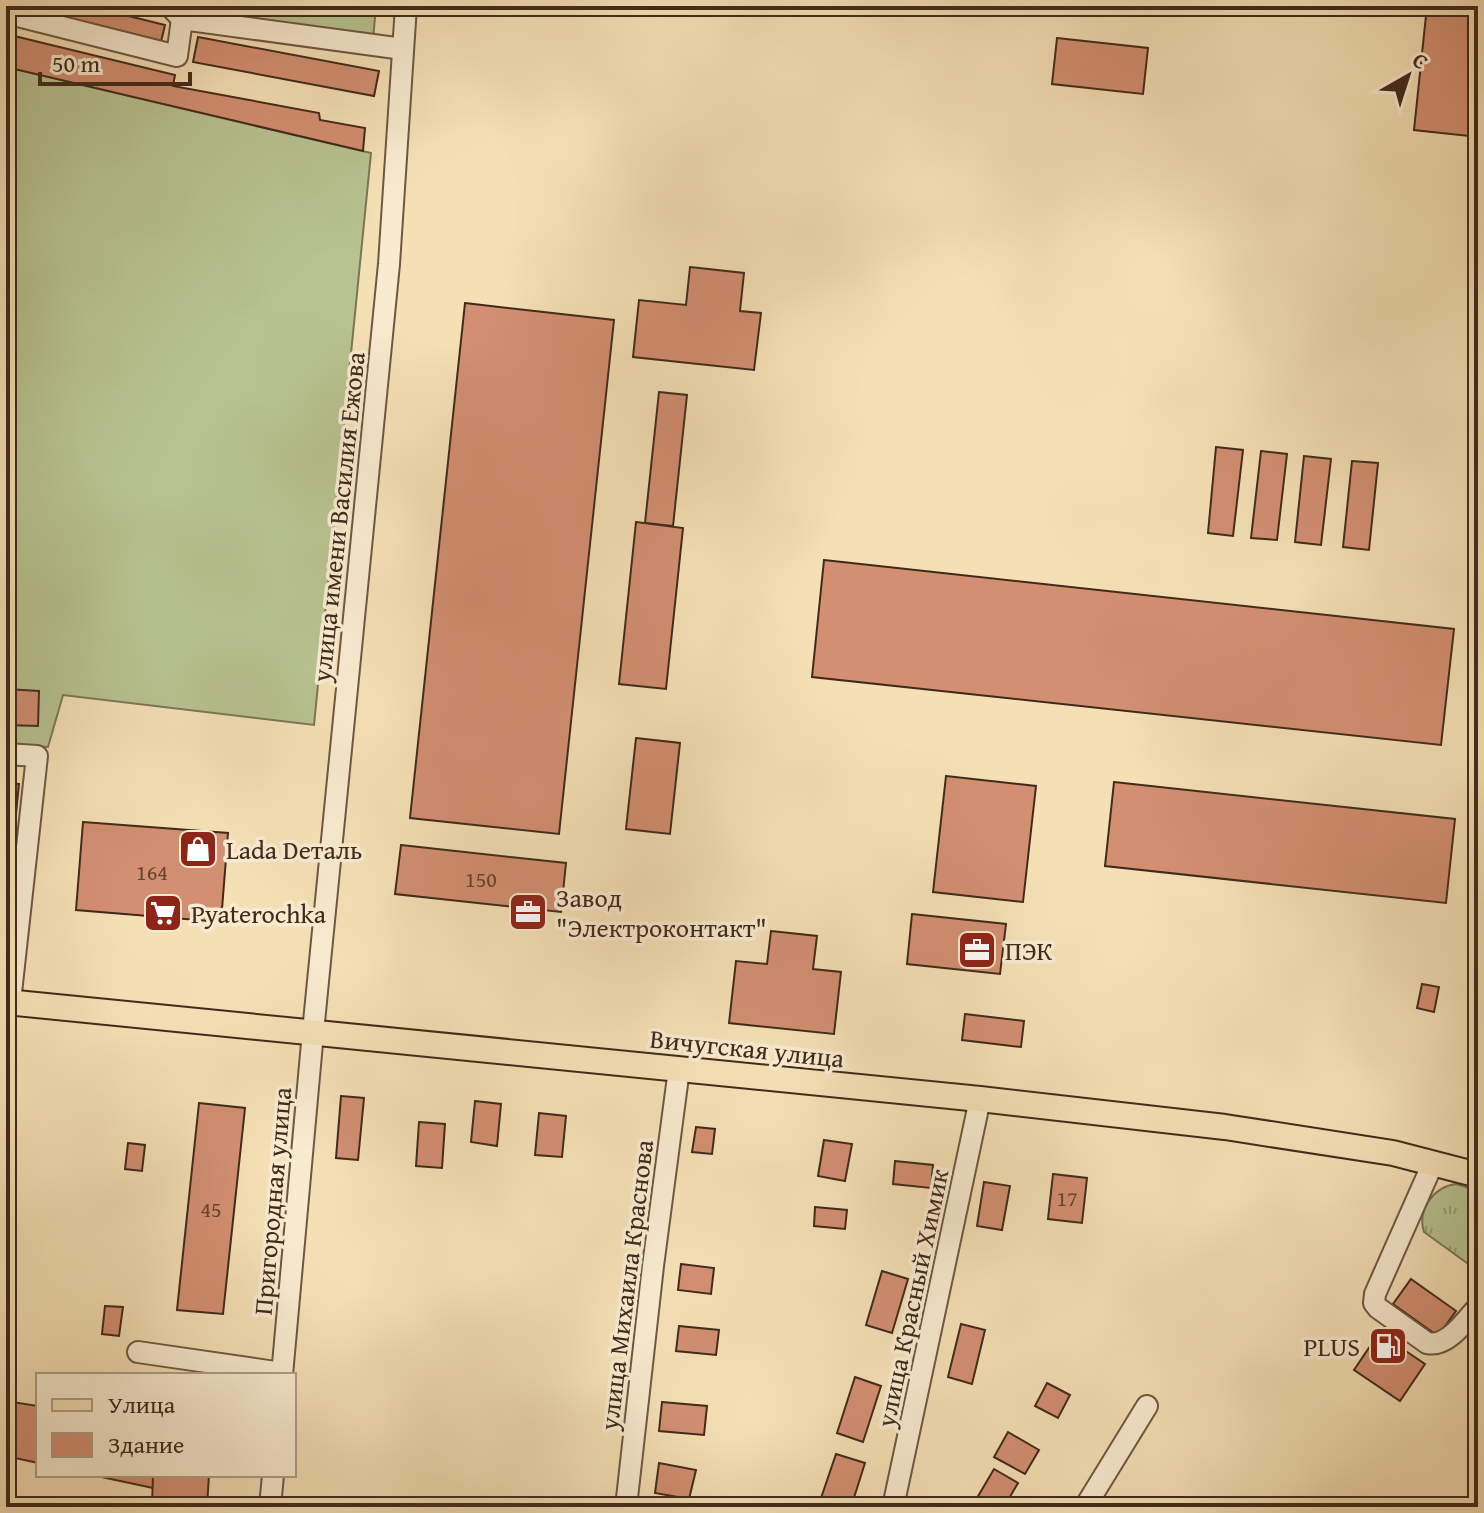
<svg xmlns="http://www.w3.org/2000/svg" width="1484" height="1513" viewBox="0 0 1484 1513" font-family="'Gentium Book Plus',serif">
<defs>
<pattern id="grass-tufts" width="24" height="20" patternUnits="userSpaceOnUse" patternTransform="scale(2)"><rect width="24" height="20" fill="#b7c391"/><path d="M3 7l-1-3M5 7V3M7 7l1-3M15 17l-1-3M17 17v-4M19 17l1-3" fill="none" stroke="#969f76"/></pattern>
</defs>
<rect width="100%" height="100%" fill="#f5e0b6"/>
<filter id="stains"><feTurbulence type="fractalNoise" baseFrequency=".0025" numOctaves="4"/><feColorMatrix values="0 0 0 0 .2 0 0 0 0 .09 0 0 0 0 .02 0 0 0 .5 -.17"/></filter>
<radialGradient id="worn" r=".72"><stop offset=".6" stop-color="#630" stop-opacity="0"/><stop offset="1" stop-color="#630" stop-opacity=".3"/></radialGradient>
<path fill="url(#grass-tufts)" stroke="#7c7656" stroke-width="2" d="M1456,1184l22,7v80l-54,-39c-7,-22 9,-45 32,-48z"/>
<g fill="#b7c391" stroke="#7c7656" stroke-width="2">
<path d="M171,6h205l-3,34 -199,-31z"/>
<path d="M6,67l365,86 -57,572 -251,-30 -15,52 -42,-3z"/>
</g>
<g fill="#d38f72" stroke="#412a1b" stroke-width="2">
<path d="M6,6h82l77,19 -5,21z"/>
<path d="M1427,6h51v131l-64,-7z"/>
<path d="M6,34l169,41 -2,11 146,27 1,7 45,8 -2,23 -357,-84z"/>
<path d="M198,37l181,34 -5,25 -181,-34z"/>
<path d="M1057,38l91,10 -5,46 -91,-10z"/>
<path d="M690,267l54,6 -4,38 21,2 -7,57 -121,-13 6,-57 47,5z"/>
<path d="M465,303l149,17 -55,514 -149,-16z"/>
<path d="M659,392l28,3 -14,131 -28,-3z"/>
<path d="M1216,447l27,3 -10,86 -25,-3z"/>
<path d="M1261,451l26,3 -10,86 -26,-2z"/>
<path d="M1304,456l27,3 -10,86 -26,-3z"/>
<path d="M1352,461l26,2 -9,87 -26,-3z"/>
<path d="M636,522l47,6 -17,161 -47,-5z"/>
<path d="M824,560l630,69 -13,116 -629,-68z"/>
<path d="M6,689l33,2 -1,35 -32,-1z"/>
<path d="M636,738l44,5 -10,91 -44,-5z"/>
<path d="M946,776l90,10 -13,116 -90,-10z"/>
<path d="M1114,782l341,37 -9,84 -341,-37z"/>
<path d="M6,783l13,1 -6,60h-7z"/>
<path d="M83,822l145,11 -7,89 -145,-12z"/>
<path d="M401,845l165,18 -5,49 -166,-18z"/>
<path d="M912,914l94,10 -6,50 -93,-10z"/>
<path d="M771,931l46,5 -4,33 28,3 -7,62 -105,-11 7,-62 31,3z"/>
<path d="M1422,984l17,3 -5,25 -17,-4z"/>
<path d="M965,1014l59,7 -3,26 -59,-7z"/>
<path d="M341,1096l23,2 -6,62 -22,-2z"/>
<path d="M475,1101l26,3 -4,42 -26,-4z"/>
<path d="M199,1103l46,5 -22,206 -46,-4z"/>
<path d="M539,1113l27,3 -4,41 -27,-2z"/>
<path d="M419,1122l26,2 -3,44 -26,-2z"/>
<path d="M696,1127l19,2 -3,25 -20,-2z"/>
<path d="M824,1140l28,4 -7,37 -27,-5z"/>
<path d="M128,1143l17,2 -3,26 -17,-2z"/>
<path d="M895,1161l38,4 -2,23 -38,-4z"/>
<path d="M1053,1174l34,4 -5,45 -34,-4z"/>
<path d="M984,1182l26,4 -8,44 -25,-4z"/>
<path d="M815,1207l32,3 -2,19 -31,-3z"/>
<path d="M681,1264l33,4 -3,26 -33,-4z"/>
<path d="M882,1271l26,8 -16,54 -26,-8z"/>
<path d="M1411,1279l45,32 -18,25 -45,-32z"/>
<path d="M105,1306l18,1 -4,29 -17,-2z"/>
<path d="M961,1324l24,6 -13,54 -24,-7z"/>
<path d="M679,1326l40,4 -3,25 -40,-4z"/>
<path d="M1379,1333l46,31 -25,37 -46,-31z"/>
<path d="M855,1377l26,9 -18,56 -26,-9z"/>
<path d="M1047,1383l23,12 -12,23 -23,-12z"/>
<path d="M6,1401l32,5v57l-32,-7z"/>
<path d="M662,1402l45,4 -3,29 -45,-4z"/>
<path d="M1008,1432l31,18 -14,24 -31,-17z"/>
<path d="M836,1454l29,9 -14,44h-11l-20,-6z"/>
<path d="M659,1463l37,7 -7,29 -34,-6z"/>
<path d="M994,1469l24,14 -14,24h-12l-15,-9z"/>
<path d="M92,1475h61v13z"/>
<path d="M153,1475h56l-2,32 -55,-2z"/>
</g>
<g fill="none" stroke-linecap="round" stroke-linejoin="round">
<defs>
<g id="minor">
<path d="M170,6l12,13 221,30"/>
<path d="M6,13l171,43 5,-37"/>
<path d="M6,754l31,2 -27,246"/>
<path d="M1433,1163l-58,131 -1,9 4,5 49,35c20,5 38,-22 51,-36"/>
<path d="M138,1352l144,21"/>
<path d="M282,1375l31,-343 76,-768 17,-258"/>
<path d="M270,1507l3,-32"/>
<path d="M626,1507l27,-241 26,-197"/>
<path d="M893,1507l87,-408"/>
<path d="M1085,1507l62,-101"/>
</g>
<path id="major" d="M6,1002l974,97 245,28 168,26 85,22"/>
</defs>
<use href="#minor" stroke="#6e5842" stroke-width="24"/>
<use href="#major" stroke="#412a1b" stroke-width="28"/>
<use href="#minor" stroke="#f8ebd0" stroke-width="20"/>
<use href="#major" stroke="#f5e0b6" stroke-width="24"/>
</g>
<defs>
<symbol id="shop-square" viewBox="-11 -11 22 22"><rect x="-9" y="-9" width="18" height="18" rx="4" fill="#8f2418" stroke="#f8ebd0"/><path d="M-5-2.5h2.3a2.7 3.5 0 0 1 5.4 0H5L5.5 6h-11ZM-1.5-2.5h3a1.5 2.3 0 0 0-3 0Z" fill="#fff"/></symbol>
<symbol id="office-square" viewBox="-11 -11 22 22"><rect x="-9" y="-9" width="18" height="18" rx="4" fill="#8f2418" stroke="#f8ebd0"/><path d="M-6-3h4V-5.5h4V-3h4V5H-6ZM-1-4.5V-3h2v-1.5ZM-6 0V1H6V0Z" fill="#fff"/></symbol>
<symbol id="supermarket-square" viewBox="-11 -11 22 22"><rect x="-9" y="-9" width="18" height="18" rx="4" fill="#8f2418" stroke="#f8ebd0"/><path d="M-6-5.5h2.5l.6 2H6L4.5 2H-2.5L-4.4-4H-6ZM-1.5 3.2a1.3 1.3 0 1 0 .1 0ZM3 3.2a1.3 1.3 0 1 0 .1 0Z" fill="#fff"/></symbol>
<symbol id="fuel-square" viewBox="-11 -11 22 22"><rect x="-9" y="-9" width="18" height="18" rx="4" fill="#8f2418" stroke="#f8ebd0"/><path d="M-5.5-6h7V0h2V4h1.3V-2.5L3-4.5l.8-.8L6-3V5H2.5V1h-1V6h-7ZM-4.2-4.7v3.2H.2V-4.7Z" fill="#fff"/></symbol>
</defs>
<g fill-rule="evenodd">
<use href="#shop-square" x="176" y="827" width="44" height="44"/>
<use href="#office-square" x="506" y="890" width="44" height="44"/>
<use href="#supermarket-square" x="141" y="891" width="44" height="44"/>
<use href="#office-square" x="955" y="928" width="44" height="44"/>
<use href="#fuel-square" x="1366" y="1324" width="44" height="44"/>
</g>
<g text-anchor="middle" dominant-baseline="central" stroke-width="7" stroke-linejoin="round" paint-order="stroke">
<g font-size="22" fill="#664331">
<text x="152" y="872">164</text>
<text x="481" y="879">150</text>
<text x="1067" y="1198">17</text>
<text x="211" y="1209">45</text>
</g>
<g font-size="26" fill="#412a1b" stroke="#f8ebd0">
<text transform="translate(338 517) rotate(-84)">улица имени Василия Ежова</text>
<text transform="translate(747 1048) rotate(6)">Вичугская улица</text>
<text transform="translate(272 1201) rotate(-85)">Пригородная улица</text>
<text transform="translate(626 1285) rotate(-83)">улица Михаила Краснова</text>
<text transform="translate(912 1298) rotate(-78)">улица Красный Химик</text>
</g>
<g font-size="26" fill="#412a1b" stroke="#f8ebd0" text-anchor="start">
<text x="226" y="849">Lada Dеталь</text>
<text x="556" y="897">Завод<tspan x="556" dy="30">"Электроконтакт"</tspan></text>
<text x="191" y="913">Pyaterochka</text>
<text x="1005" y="950">ПЭК</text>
<text x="1360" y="1346" text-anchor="end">PLUS</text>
</g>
</g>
<rect width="1484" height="1513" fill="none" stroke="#f5e0b6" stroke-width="32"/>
<rect x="8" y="8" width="1468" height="1497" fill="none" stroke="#412a1b" stroke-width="4"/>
<rect x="16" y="16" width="1452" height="1481" fill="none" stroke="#412a1b" stroke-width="2"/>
<rect x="36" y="1373" width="260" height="104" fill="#f8ebd0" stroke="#af9e88" stroke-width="2"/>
<rect x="52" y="1399" width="40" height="12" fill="#f5e0b6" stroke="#af9e88" stroke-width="2"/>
<text x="108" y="1413" font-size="24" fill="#412a1b">Улица</text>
<rect x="52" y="1433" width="40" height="24" fill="#d38f72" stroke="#af9e88" stroke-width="2"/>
<text x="108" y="1453" font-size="24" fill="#412a1b">Здание</text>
<g transform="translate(1408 76) rotate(39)" stroke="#f8ebd0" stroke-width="6" paint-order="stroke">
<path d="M0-6L14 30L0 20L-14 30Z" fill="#412a1b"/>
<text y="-12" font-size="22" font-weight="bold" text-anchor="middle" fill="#412a1b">С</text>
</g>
<path d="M40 72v12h150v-12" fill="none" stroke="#412a1b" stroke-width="4"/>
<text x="52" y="72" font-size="24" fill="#412a1b" stroke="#f8ebd0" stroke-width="6" paint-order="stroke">50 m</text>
<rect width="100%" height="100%" filter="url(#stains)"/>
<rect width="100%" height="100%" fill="url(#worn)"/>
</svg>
